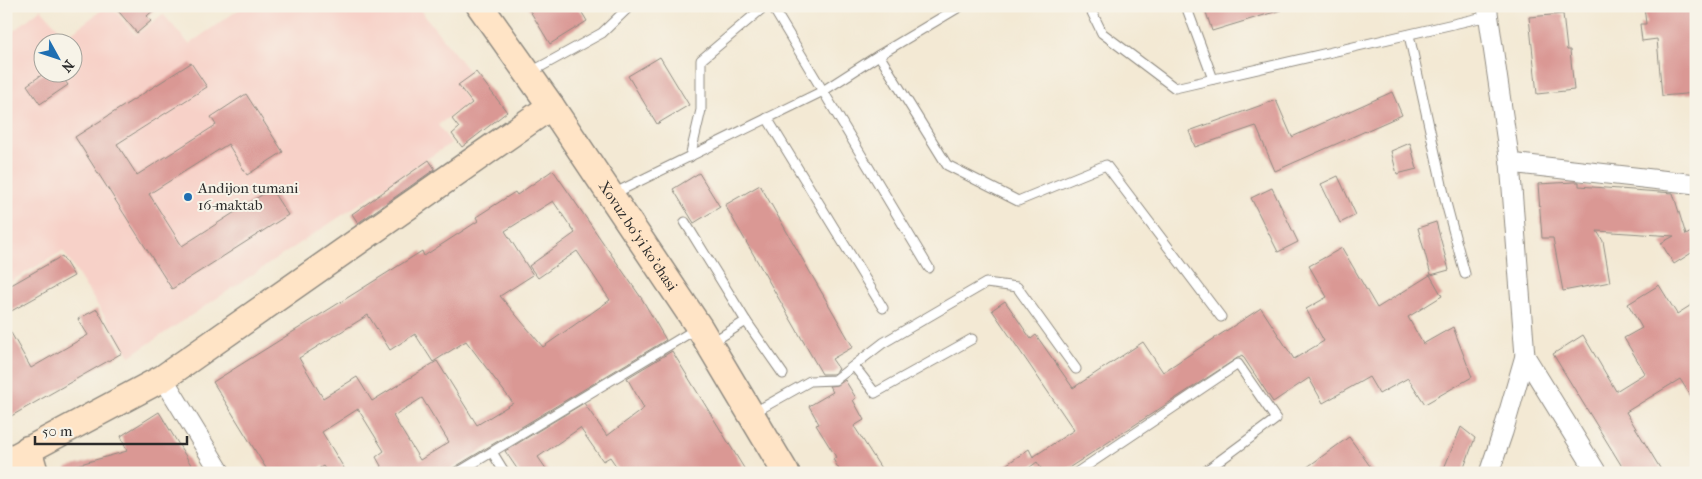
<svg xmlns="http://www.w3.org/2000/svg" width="1702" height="479" viewBox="0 0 1702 479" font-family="'IM FELL French Canon',serif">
<rect width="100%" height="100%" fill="#f7f3e8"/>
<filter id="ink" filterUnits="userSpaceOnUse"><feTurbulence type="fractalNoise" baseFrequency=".02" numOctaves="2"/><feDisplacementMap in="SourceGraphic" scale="10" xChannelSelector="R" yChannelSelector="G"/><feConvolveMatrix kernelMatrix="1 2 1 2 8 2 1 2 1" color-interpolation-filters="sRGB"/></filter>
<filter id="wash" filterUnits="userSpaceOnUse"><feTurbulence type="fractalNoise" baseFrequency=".0096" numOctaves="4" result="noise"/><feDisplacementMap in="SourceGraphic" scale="20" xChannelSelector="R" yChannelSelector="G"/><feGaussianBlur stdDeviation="1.12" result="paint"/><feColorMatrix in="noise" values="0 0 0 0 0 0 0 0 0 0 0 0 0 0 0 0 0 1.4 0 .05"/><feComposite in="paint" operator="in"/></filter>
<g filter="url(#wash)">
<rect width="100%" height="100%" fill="#f3e9d4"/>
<path fill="#f7d1c8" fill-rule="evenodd" d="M107,6h4l25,29 27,-21 26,30 55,-38h173l53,67 -14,12 13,17 -31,23 13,18 -321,213 -67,-105 -57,33v-247l35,-28 25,28zM42,42h30v30h-30z"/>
<g id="blocks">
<g fill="#da9894" fill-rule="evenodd">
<path d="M114,6h44l-11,10 4,5 -14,12z"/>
<path d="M527,6h51l9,15 -37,23z"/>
<path d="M1204,6h76l1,4 -69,21z"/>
<path d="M1644,6h19v3l33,-3v87l-34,3 -5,-57 -15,2 -2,-17h6z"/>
<path d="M1563,14l4,36h3l4,40 -37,4 -8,-77z"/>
<path d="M660,57l29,48 -32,19 -29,-48z"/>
<path d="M191,63l16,24 -90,57 20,31 79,-50 -5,-8 35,-23 37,58 -36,23 -19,-31 -79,50 33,52 89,-57 17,26 -116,74 -97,-152z"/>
<path d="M46,72h13l9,13 -28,19 -13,-19z"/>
<path d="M476,72l31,40 -45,35 -10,-13 7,-6 -7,-9 20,-16 -14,-18z"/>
<path d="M1392,92l10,23 -127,56 -19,-45 -61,21 -6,-16 87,-31 16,37z"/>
<path d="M1410,143l7,26 -20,5 -6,-23z"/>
<path d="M429,160l6,9 -77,54 -6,-9z"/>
<path d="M553,170l89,129 24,41 -221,133h-60l-9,-16 8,-6 -26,-42 -36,23 25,41h-19l-5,-7 -11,7h-43l-56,-91 209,-131 2,5 54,-35 -2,-4 39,-25 2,3zM553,201l22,32 -46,33 9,12 39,-27 33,49 -67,47 -43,-51 33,-21 -28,-44zM368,315l22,35 25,-16 18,28 33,-21 47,62 -36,22 -40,-64 -65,40 -15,-24 -34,21 -24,-40zM422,398l27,44 -29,18 -27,-44z"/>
<path d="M699,173l21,34 -26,16 -21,-34z"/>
<path d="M1338,176l18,39 -16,8 -19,-39z"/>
<path d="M1574,182h5v4l94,7 13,42 5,-3 5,9v9l-22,14 -13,-21 13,-7 -77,-5 6,10 7,41 -47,9 -10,-53h-11l-4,-54z"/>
<path d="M760,185l93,162 -21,12 7,10 -6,5h-11l-97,-169z"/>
<path d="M1272,188l26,54 -20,10 -27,-54z"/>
<path d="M1436,222l13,48 -18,5 -13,-47z"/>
<path d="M1342,248l35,60 53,-33 12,21 -34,21 15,27 30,-17 19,50 -47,27 -17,-26 -29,16 -10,-17 -46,26 -14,-25 -36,24 -31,-47 -181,118h-17l-7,-11 -15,11h-28l35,-24 4,8 41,-27 -82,-120 13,-9 26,38 5,-4 37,53 70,-46 20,30 98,-64 33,51 30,-18 -18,-32 21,-12 -18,-31z"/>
<path d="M62,256l12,20 -68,38v-26z"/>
<path d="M1659,285l18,29 19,-12v102l-16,-25 -54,33 37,61h-37l-73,-119 30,-19 33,56 29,-18 -21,-35 18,-10 -14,-24z"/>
<path d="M97,309l25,44 -116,66v-95l25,44 57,-33 -10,-16z"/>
<path d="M672,351l75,122h-126l-11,-16 -7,4 -23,-33 -42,29 11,16h-29l-15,-22 79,-48 23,33 37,-28 -17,-30z"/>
<path d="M845,380l11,18 -3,2 11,20 -10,6 30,47h-43l-8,-14 3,-2 -20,-32 3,-1 -10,-18 24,-14 -4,-6 9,-1z"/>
<path d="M159,412l37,61h-129l-1,-5 61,-17 -6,-15z"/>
<path d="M1461,427l14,11 -13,35h-20z"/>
<path d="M1349,437l26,36h-76z"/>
</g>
</g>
</g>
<g filter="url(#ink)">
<use href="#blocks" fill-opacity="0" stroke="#8f8a80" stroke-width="1"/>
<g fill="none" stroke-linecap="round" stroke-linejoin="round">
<defs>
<g id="lane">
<path d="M772,6l157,262"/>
<path d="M1089,6l13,27 73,55 313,-72"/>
<path d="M1186,6l27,73"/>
<path d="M1409,35l37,168 19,71"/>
<path d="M879,55l82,-49"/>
<path d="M531,72l71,-39 28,-27"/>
<path d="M767,118l116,190"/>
<path d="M690,157l11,-47v-50l64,-54"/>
<path d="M613,194l210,-103 56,-36 68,110 71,36 88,-36 115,152"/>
<path d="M685,222l61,99 37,53"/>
<path d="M711,343l35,-22"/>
<path d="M854,366l21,27 97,-54"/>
<path d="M753,413l57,-32 25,-1 48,-37 103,-60 31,4 59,82"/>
<path d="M492,452l13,21"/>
<path d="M457,473l239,-144"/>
<path d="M1076,473l162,-109 38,55 -73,54"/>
</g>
<g id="street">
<path d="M1487,6l23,157 15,193 -22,76 -14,41"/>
<path d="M1510,163l186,21"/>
<path d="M1525,356l72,117"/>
<path d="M163,378l58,95"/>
</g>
<g id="secondary">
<path id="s1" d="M480,6l71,100 148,221 87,146"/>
<path d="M28,449l7,24"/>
<path d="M6,462l157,-84 388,-272"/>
</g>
</defs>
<use href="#lane" stroke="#8f8a80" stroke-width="11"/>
<use href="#street" stroke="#8f8a80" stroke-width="21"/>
<use href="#secondary" stroke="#8f8a80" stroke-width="29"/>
<use href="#lane" stroke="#fff" stroke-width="9"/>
<use href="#street" stroke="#fff" stroke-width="19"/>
<use href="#secondary" stroke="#ffe4c6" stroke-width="26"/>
</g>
</g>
<circle fill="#1f6fb2" stroke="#f7f3e8" stroke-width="2" cx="188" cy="197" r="5"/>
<g text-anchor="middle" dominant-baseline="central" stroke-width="4" stroke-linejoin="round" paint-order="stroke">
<g font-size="15" fill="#2b2b2b" stroke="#f7f3e8" text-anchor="start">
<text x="198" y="188">Andijon tumani<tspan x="198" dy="17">16-maktab</tspan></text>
</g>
<g font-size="15" fill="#2b2b2b" stroke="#f7f3e8">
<text stroke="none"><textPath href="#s1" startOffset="279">Xovuz bo‘yi ko'chasi</textPath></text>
</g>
</g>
<rect width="1702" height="479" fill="none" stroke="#f7f3e8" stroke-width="25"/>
<g transform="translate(58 58) rotate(130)"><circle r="24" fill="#f7f3e8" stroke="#a5a39c"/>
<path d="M0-4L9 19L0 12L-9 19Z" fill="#1f6fb2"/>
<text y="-8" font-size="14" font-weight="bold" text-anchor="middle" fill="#2b2b2b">N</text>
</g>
<path d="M35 436v8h152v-8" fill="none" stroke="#2b2b2b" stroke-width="2.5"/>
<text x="42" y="436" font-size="15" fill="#2b2b2b" stroke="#f7f3e8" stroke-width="4" paint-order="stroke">50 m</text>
</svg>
